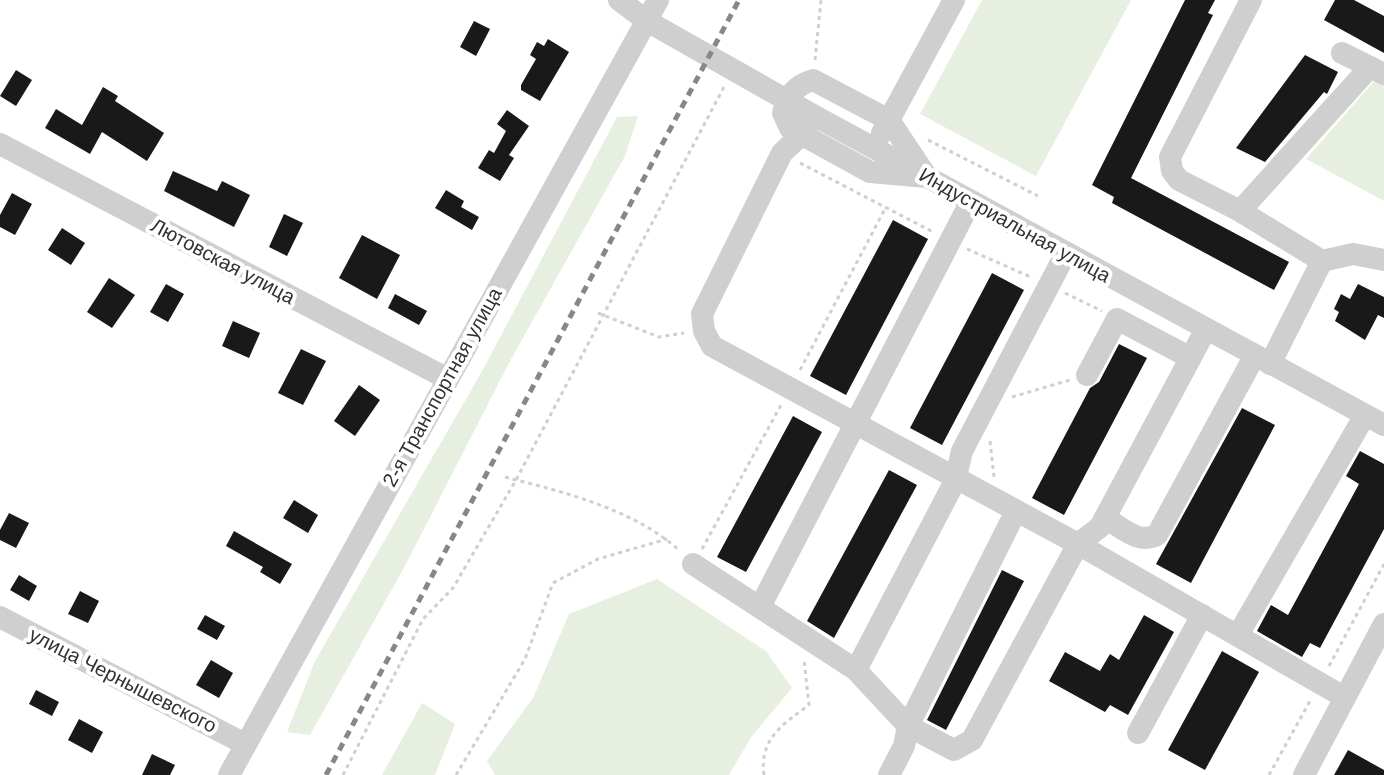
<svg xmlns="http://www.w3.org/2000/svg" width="1384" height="775" viewBox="0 0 1384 775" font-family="Arial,sans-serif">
<rect width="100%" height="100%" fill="#fff"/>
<g fill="#e7f0e0">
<path d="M982,0h149l-95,176 -116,-62z"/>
<path d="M1376,79l8,5v117l-78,-42z"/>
<path d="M638,116l-13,40 -115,205 -105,205 -95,169 -23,-3 28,-71 166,-288 136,-256z"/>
<path d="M657,579l109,72 26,37 -40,48 -23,39h-234l-8,-14 46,-63 36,-84z"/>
<path d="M422,703l33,21 -20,51h-53z"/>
</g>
<g fill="#191919">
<path d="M1185,0h30l-7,13 5,2 -82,163 158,84 -15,28 -162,-87 2,-6 -22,-12z"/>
<path d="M1335,0h19l30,16v37l-60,-33z"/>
<path d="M474,21l16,8 -14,27 -16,-9z"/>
<path d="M548,39l21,13 -29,49 -19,-11v-5l15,-26 -6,-4 7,-13 7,4z"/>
<path d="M1305,55l33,17 -11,22 -3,-2 -59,70 -29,-14z"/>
<path d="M16,70l16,10 -16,26 -16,-10z"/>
<path d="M103,87l15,9 -3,5 49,32 -17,28 -45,-29 -12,22 -45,-26 11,-19 26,16z"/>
<path d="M507,110l22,16 -20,29 5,3 -14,23 -22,-13 11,-18 5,3 12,-22 -9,-7z"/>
<path d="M173,171l44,20 5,-10 28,14 -16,32 -70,-36z"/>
<path d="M446,190l18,11 -3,6 18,10 -7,13 -37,-22z"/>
<path d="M12,193l20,11 -17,31 -15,-8v-12z"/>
<path d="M284,214l19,9 -16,33 -18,-9z"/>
<path d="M893,220l35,19 -82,156 -36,-19z"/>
<path d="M62,228l23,15 -14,22 -23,-15z"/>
<path d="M362,235l38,20 -23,44 -38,-21z"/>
<path d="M992,273l32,17 -82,155 -32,-17z"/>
<path d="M109,278l26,17 -23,33 -25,-16z"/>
<path d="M166,284l18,10 -16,28 -18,-10z"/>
<path d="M1358,284l26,13v21l-6,-3 -13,25 -30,-19 4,-9 -5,-3 7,-15 9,5z"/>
<path d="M395,294l32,17 -8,14 -31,-17z"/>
<path d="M233,321l27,12 -11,25 -27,-12z"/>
<path d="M1119,344l28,14 -83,157 -32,-17 58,-110 9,-6z"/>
<path d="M301,349l25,12 -23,44 -25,-12z"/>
<path d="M359,385l21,15 -25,36 -21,-15z"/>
<path d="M1242,408l33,17 -84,158 -35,-19z"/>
<path d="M793,416l29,16 -76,140 -29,-15z"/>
<path d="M1360,451l24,13v65l-64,119 -10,-5 -8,14 -45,-26 14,-26 17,10 71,-131 -13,-8z"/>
<path d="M889,470l28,15 -83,153 -27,-17z"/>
<path d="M294,500l24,15 -10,18 -25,-15z"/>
<path d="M9,513l20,10 -13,25 -16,-8v-10z"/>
<path d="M234,531l58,33 -12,20 -20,-12 3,-5 -37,-21z"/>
<path d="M1002,570l22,11 -78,149 -19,-10z"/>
<path d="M19,575l18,11 -8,15 -19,-11z"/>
<path d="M80,591l19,10 -11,22 -20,-9z"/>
<path d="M205,615l20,11 -8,14 -20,-11z"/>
<path d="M1144,615l30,17 -46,83 -18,-10 -5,7 -56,-31 16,-29 35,19 10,-17 9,6z"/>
<path d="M1222,651l37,21 -54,98 -37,-20z"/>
<path d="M211,660l22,13 -14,25 -23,-13z"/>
<path d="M36,690l23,12 -7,14 -23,-12z"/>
<path d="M79,719l24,13 -11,21 -24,-13z"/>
<path d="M1348,750l36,20v5h-50z"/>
<path d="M152,754l23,11 -5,10h-28z"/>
</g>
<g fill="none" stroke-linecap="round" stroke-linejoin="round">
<g stroke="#cfcfcf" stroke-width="3" stroke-dasharray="4 4" stroke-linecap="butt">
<path d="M815,60l6,-60"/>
<path d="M928,140l110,56"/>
<path d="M800,163l135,70"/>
<path d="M967,249l66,29"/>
<path d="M1065,293l37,18"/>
<path d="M598,313l61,24 25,-4"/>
<path d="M800,370l86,-163"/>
<path d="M1012,397l58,-17"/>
<path d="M990,441l4,36"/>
<path d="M505,477c58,15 129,32 175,74"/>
<path d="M702,549l79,-144"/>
<path d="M1329,666l55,-102"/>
<path d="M343,775l80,-156 30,-31 63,-108 208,-393"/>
<path d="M456,775l69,-116 28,-76 45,-24 69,-20"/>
<path d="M764,775c-5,-36 19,-51 45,-70l-5,-45"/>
<path d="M1269,775l41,-74"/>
</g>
<g stroke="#cfcfcf" stroke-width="22">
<path d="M619,0l28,21 166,94 571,310"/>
<path d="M1251,0l-81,157 2,14 7,9 61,31 82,50"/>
<path d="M1342,53l42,21"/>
<path d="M813,80l76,40 38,57 -57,-5 -80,-44 -7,-15c5,-18 13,-28 30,-33z"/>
<path d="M813,115l-11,19 -20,19 -80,161 2,17 8,15 366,198 266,153"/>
<path d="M882,133l72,-133"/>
<path d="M0,144l446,234"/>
<path d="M1240,211l130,-144"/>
<path d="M1270,364l52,-103 31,-7 31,6"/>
<path d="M1087,375l30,-56 72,38"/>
<path d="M1105,518c16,9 34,27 52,17l98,-180"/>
<path d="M693,564l163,106 52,56 46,24 18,-10 106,-196 22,-17 106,-198"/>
<path d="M760,607l211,-406"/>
<path d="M0,617l245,127"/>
<path d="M1238,635l127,-220"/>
<path d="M856,670l99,-189 7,-30 104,-198"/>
<path d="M1138,733l64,-118"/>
<path d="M229,775l429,-775"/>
<path d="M889,775l15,-29 4,-20 108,-215"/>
<path d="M1304,775l80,-151"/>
</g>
<path stroke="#878787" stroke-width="5" stroke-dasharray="8 6" stroke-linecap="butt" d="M326,775l413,-775"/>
</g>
<g text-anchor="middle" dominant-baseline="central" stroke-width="8" stroke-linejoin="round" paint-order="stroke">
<g font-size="20" fill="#323232" stroke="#fff">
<text transform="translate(1015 225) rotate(29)">Индустриальная улица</text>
<text transform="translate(223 261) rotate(28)">Лютовская улица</text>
<text transform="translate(442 387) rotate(-61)">2-я Транспортная улица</text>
<text transform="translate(123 680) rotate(27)">улица Чернышевского</text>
</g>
</g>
</svg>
